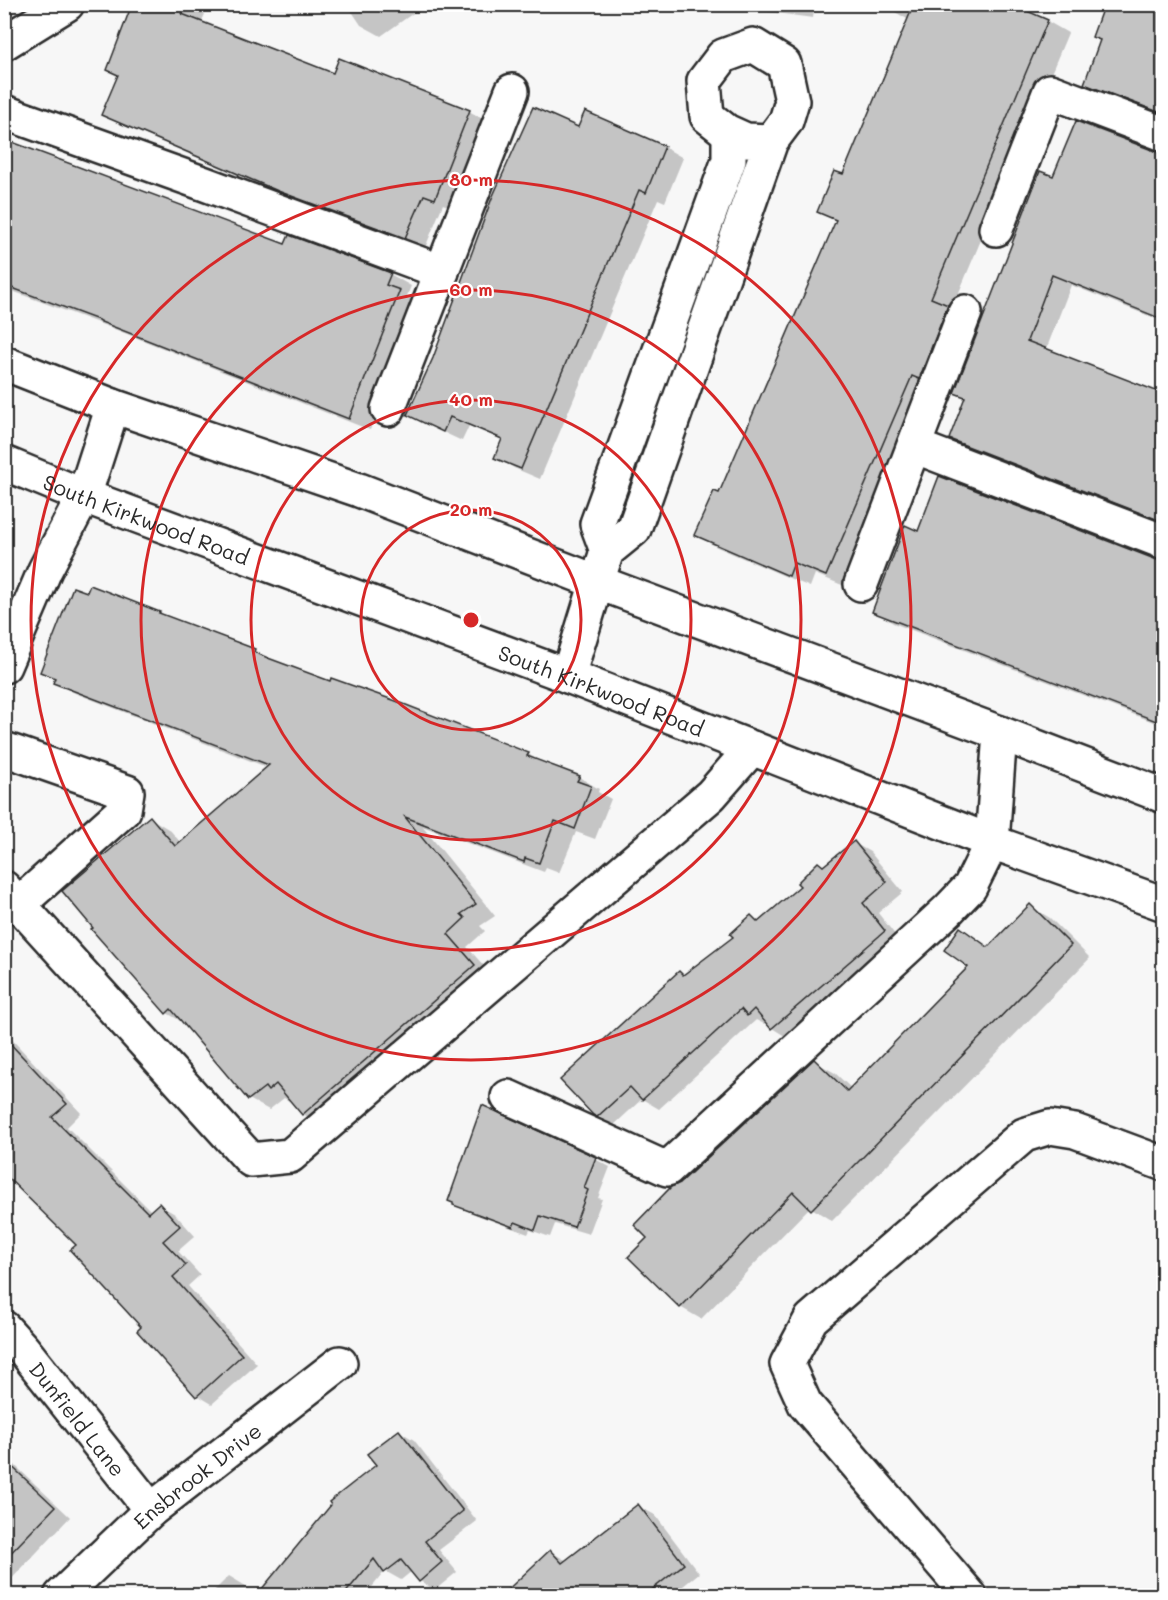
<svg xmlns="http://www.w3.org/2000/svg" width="1168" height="1600" viewBox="0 0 1168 1600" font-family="Mali,sans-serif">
<rect width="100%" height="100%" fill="#f7f7f7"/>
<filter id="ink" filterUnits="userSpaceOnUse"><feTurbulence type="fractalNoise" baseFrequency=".0167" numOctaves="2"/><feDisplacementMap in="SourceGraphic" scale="12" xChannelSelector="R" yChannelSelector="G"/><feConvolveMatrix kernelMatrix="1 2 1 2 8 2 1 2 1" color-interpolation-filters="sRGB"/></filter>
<g filter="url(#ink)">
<g fill="#0003">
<path d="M134,4h55l16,10 -4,9 133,52 135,36 19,11 -34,87 -11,-5 -18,44 -127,-47 -176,-76 -19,-11 16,-38 -11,-6z"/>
<path d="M347,4h79l-45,32 -20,-11z"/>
<path d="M707,4h108l-2,14z"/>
<path d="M898,4h109l40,17 21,12 -116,276 -105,278 -32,-13 -5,13 -93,-40 -21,-12 23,-40 118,-273 -18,-10 25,-36 65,-156 -14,-8z"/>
<path d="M1164,4v111l-59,-23 -4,-52z"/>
<path d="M579,129l85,18 19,11 -18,44 -7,-3 -118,280 -26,-11 -18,-11 7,-17 -34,-14 -7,15 -34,-16 -19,-10z"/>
<path d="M4,140l282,106 104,28 21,12 -4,10 12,7 -49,127 -253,-100 -113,-42z"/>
<path d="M1164,171v151l-93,-37 -25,65 118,46v128l-195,-75 -18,-10 103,-261z"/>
<path d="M919,533l245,47v146l-271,-103 -19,-12z"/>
<path d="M91,587l68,26 9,5 86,32 20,12 254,92 18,11 33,12 20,12 -1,3 13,7 -16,40 -19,-7 -17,41 -13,-5 -2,4 -122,-46 73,90 -15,10 5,5 -18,16 27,30 -171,149 -20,-12 -12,-14 -2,1 -5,-3 -15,12 -20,-11 -65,-76 -17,-10 -17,-195 20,12 11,13 88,-75 -194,-75 -20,-11 1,-3 -14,-8 46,-77z"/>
<path d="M854,843l16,9 33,40 -25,21 22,28 -112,97 -16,-10 -6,-6 -2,2 -8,-4 -97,89 -17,-10 -28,26 -20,-11 85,-141 6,3 50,-39 16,-20 9,5z"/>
<path d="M1030,906l20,12 40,40 -258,263 -22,-14 -109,112 -21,-12 -31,-69 32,-54 133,-123 21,12 16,15 120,-122 -10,-37 29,18z"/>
<path d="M4,1031l77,82 -14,14 85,85 7,-7 16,9 20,22 -17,15 22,24 -12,11 69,78 -45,40 -15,-9 -119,-150 -74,-73z"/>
<path d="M595,1159l15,8 -12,31 4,1 -13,35 -34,-10 -5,13 -20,-7 -2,4 -59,-22 -14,-8z"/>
<path d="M399,1431l15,9 63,81 -38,29 18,22 -22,18 -15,-9 -8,-10 -11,9 -16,-9 -20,25h-107l120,-131z"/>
<path d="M4,1455l66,62 -66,70z"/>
<path d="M638,1506l17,9 44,58 -28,23h-168l48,-44 16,9z"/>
<path d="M229,1576l15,9 10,11h-45z"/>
</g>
<g fill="#c4c4c4" stroke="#2b2b2b" stroke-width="1.5">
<path d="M132,4h54l-4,10 151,59 6,-15 131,52 -35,89 -11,-4 -19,43 -127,-47 -177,-76 17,-40 -11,-5z"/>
<path d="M914,4h97l37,16 -117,278 17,7 -29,74 -7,-3 -86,200 -32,-13 -5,13 -95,-41 20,-44 5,2 117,-273 -19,-8 17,-41 9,3z"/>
<path d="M1104,4h60v110l-80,-30 16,-44 -8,-3z"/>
<path d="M533,107l45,20 7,-16 80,35 -19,47 -7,-3 -118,279 -27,-11 8,-19 -52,-22 -7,15 -36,-17 26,-57 59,-160z"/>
<path d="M1076,121l81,31h7v168l-112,-45 -25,66 137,53v128l-215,-83 16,-42 -11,-4 86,-222 13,5z"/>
<path d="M4,139l281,105 4,-9 102,38 -5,12 14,5 -51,129 -248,-97v-1l-97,-36z"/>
<path d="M939,476l218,84h7v164l-292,-112 33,-87 13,6z"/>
<path d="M90,585l70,27 -1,1 96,36 -1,3 14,6 62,23 1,-3 65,23 133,52 -2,3 53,20 -3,5 14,5 -16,43 -20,-8 -16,42 -14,-5 -1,4 -119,-45 71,87 -15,10 4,4 -17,16 27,31 -173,150 -26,-31 -8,7 -3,-4 -17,13 -77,-91 -5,5 -75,-85 2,-1 -31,-37 88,-75 25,30 94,-81 -216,-82 2,-5 -15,-6 33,-85 14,5z"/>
<path d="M854,841l33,41 -24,21 22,28 -114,98 -17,-20 -7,7 -6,-7 -99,91 -12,-13 -33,30 -4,-2 -33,-35 119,-109 4,4 50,-38 -3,-3 21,-19 7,7 42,-36 -3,-3 21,-21 5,4z"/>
<path d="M1030,904l41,41 -260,265 -18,-18 -113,116 -52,-51 19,-19 -13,-13 37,-38 9,-4 134,-124 33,32 121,-124 -24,-17 16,-23 28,20z"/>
<path d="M4,1037l63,67 -15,13 96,96 11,-10 21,23 -17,15 23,24 -13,12 69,78 -46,42 -59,-66 4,-4 -71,-77 6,-5 -72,-71z"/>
<path d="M482,1105l114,52 -12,31 4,2 -14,37 -34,-11 -5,14 -20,-8 -2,5 -60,-22v-2l-5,-2z"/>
<path d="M399,1430l64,81 -38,30 17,21 -23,20 -18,-22 -17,13 -10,-14 -31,37h-87l75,-91 -2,-3 47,-37 -9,-11z"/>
<path d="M4,1459l51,48 -51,53z"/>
<path d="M638,1504l46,60 -40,32h-143l49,-46 12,13z"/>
</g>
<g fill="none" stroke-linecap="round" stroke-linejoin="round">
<defs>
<g id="minor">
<path d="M4,43l63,-39"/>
<path d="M4,112l201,72 237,88"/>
<path d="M996,229l54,-138 114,43"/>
<path d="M388,409l124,-318"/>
<path d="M914,446l250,96"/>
<path d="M607,551l-10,-27 132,-364v-27"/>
<path d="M597,582l10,-31 27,-22 137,-388 15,-20 6,-20 -8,-37 -31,-19 -30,11 -19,25 3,35 19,15 20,9 25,1"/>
<path d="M861,584l104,-272"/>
<path d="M4,666l41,-96 39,-74"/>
<path d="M4,749l123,43 -3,18 -105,94"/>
<path d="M4,888l247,272 39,-4 421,-361 41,-47"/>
<path d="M508,1097l159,72 281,-259 22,-23 22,-45"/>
<path id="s1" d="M4,1328l19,21 128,161"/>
<path id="s2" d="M61,1596l90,-86 189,-147"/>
<path d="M970,1596l-165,-192 -18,-40 24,-45 213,-184 26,-8 25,4 89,33"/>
</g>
<g id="major">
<path d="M4,363l109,43 246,84 238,92 403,151 164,63"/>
<path id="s3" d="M4,463l80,33 484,180 424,166 172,62"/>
<path d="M84,496l29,-90"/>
<path d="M568,676l29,-94"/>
<path d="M992,842l8,-109"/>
</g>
</defs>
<use href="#minor" stroke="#2b2b2b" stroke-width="38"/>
<use href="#major" stroke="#2b2b2b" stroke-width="38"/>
<use href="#minor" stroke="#fff" stroke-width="33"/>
<use href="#major" stroke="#fff" stroke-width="33"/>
</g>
</g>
<g fill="none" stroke="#d62828" stroke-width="3">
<circle cx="471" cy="620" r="110"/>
<circle cx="471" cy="620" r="220"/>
<circle cx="471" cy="620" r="330"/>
<circle cx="471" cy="620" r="440"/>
</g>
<g text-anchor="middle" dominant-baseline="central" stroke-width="4.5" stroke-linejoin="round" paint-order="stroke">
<g font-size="21" fill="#2b2b2b" stroke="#fff">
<text stroke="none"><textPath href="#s3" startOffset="153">South Kirkwood Road</textPath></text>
<text stroke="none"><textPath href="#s3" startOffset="639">South Kirkwood Road</textPath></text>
<text stroke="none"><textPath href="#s1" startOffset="117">Dunfield Lane</textPath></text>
<text stroke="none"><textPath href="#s2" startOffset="182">Ensbrook Drive</textPath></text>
</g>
</g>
<circle cx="471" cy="620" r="9" fill="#d62828" stroke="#fff" stroke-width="3"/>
<g font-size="18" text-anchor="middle" font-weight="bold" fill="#d62828" stroke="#fff" stroke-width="4.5" stroke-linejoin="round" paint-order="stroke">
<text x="471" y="186">80 m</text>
<text x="471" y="296">60 m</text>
<text x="471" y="406">40 m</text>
<text x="471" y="516">20 m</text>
</g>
<rect width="1168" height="1600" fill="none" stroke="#fff" stroke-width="24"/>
<rect x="12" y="12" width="1144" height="1576" fill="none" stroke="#2b2b2b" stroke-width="2" filter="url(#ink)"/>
</svg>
